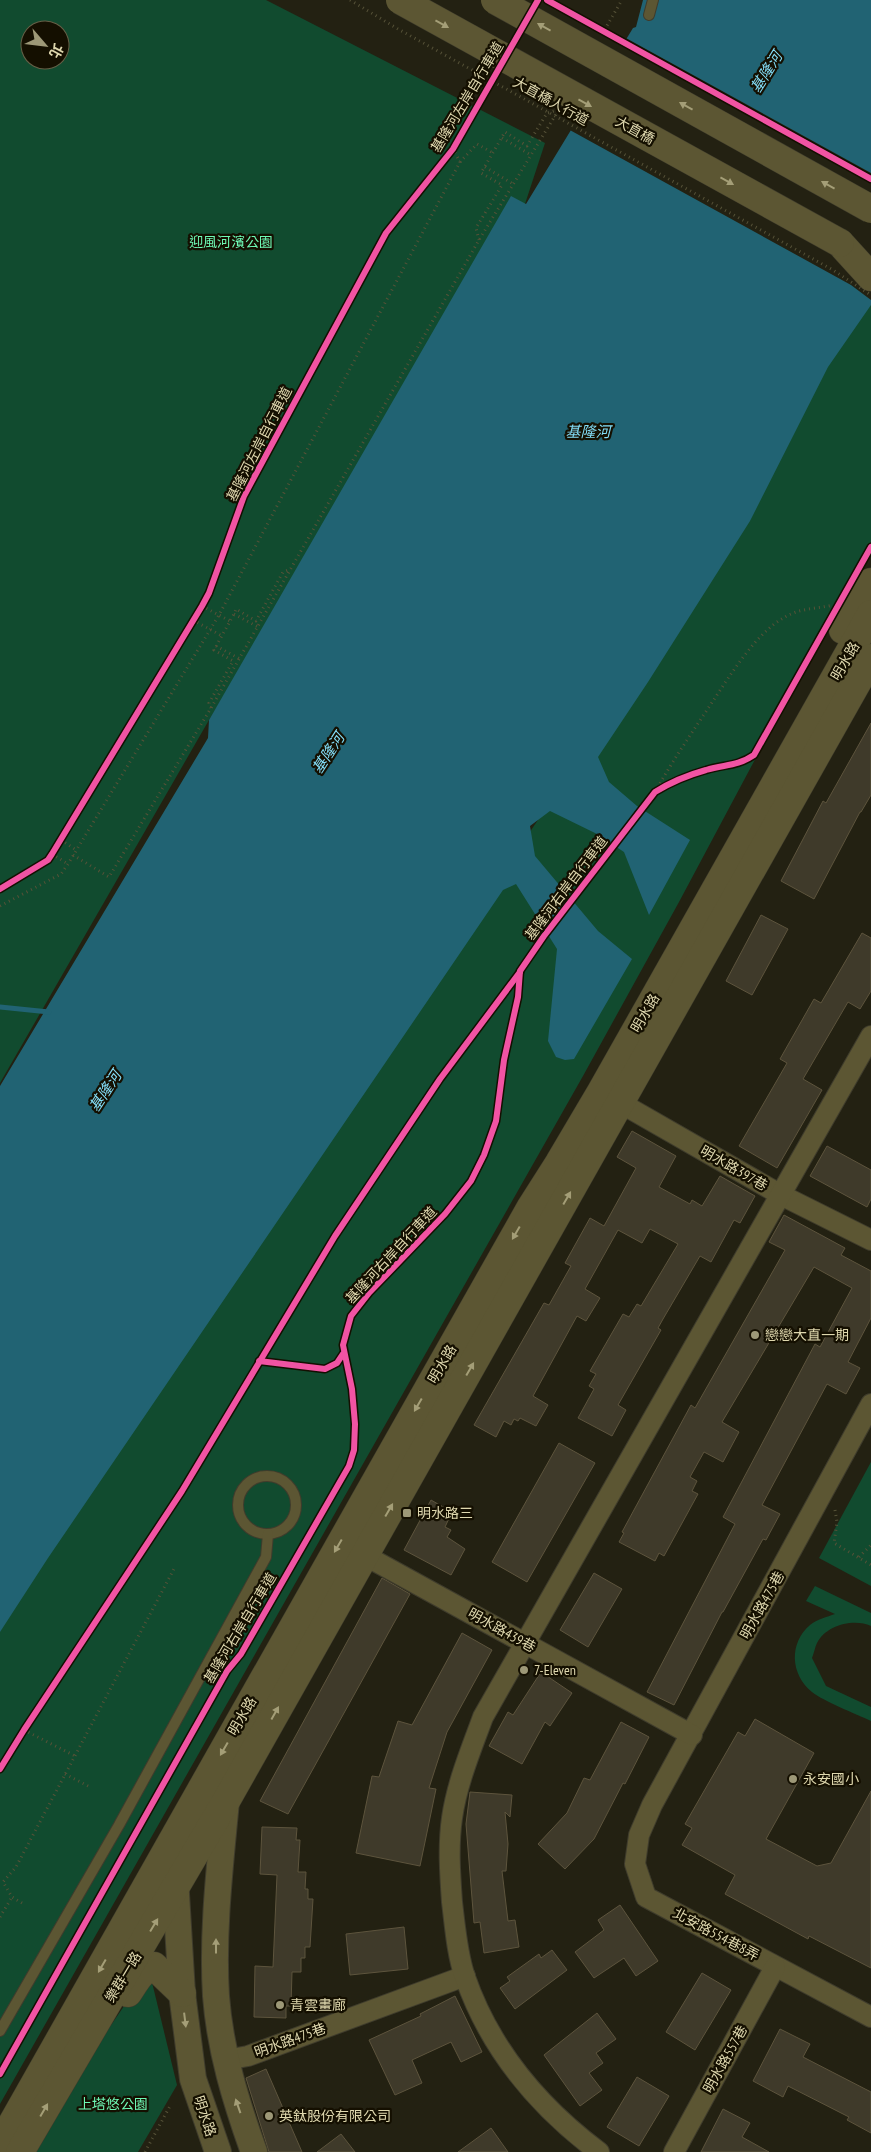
<svg xmlns="http://www.w3.org/2000/svg" width="871" height="2152" viewBox="0 0 871 2152" font-family="'PT Sans Narrow','Noto Sans TC',sans-serif">
<rect width="100%" height="100%" fill="#232112"/>
<g fill="#114b2f" fill-rule="evenodd">
<path d="M0,0h266l279,143 -20,61 -316,516 -209,363zM30,30h30v30h-30z"/>
<path d="M871,279v263l-192,360 -96,174 -583,1028v-479l608,-910z"/>
<path d="M871,1462v124l-52,-28z"/>
<path d="M815,1586l56,27v13c-17,-8 -45,-1 -54,17 -2,4 -3,10 -5,15l14,28 45,21v14c-15,-7 -48,-20 -59,-29 -22,-18 -23,-49 -2,-67 7,-6 17,-8 25,-11l-29,-13z"/>
<path d="M149,1970l28,115 -39,67h-106l39,-69z"/>
</g>
<path fill="#216373" d="M643,0h228v305l-43,62 -78,154 -102,161 -50,75 11,25 28,24 53,34 -41,75 -25,-63 -29,-19 -45,-22 -20,15 5,30 63,75 34,28 -58,100 -9,1 -9,-3 -8,-16 9,-92 -41,-65 -13,6 -455,668 -48,74v-546l208,-348 1,-18 302,-524 15,8 107,-176 3,-1z"/>
<path fill="#232112" d="M624,37l247,136v127l-20,-15 -283,-156z"/>
<g fill="none" stroke-linecap="round" stroke-linejoin="round">
<path stroke="#216373" stroke-width="5" d="M0,1007l49,5"/>
</g>
<g fill="#3f3a2a" stroke="#5d543d">
<path d="M871,723v72l-10,17h-1l-46,87 -33,-18 42,-80 3,2z"/>
<path d="M761,915l27,14 -36,66 -26,-14z"/>
<path d="M862,933l9,5v53l-11,18 -12,-7 -45,77 19,11 -45,78 -38,-22 48,-83 -7,-4 34,-60 7,4z"/>
<path d="M632,1131l44,25 -17,31 31,17 2,-4 10,6 18,-30 35,20 -15,27 -6,-3 -23,42 -11,-6 -37,63 -5,9 3,2 -43,75 8,5 -14,26 -34,-18 16,-29 -5,-3 7,-12 -6,-3 33,-57 6,3 8,-13 4,2 37,-62 -28,-15 -8,14 -24,-13 -33,59 15,9 -14,23 -9,-5 -44,80 15,9 -12,21 -16,-8 -2,3 -4,-2 -3,6 -7,-4 -8,16 -22,-12 70,-122 5,2 22,-39 -6,-3 25,-45 14,8 32,-58 -19,-11z"/>
<path d="M827,1146l44,24v29l-4,8 -57,-31z"/>
<path d="M784,1215l61,33 -4,7 30,16v47l-23,44 12,6 -14,26 -19,-10 -65,121 18,9 -14,26 -3,-1 -40,73h-1l-48,93 -27,-13 88,-168 -12,-7 92,-173 5,3 32,-59 -38,-21 -92,155 17,10 -16,30 -19,-10 -14,25 7,4 -5,10 6,3 -34,62 -5,-3 -4,8 -36,-19 5,-9 -2,-1 69,-127 4,3 90,-158 -16,-8z"/>
<path d="M559,1443l36,20 -68,119 -35,-20z"/>
<path d="M431,1500l21,12 -7,15 6,3 -4,7 18,12 -14,26 -47,-25z"/>
<path d="M594,1573l28,16 -34,58 -28,-17z"/>
<path d="M382,1578l28,16 -122,220 -28,-13z"/>
<path d="M462,1633l30,17 -45,82 -18,56 7,1 -16,77 -64,-13 16,-77 7,1 19,-56 14,4z"/>
<path d="M541,1672l31,21 -22,33 -5,-4 -23,42 -33,-18 19,-34 5,3z"/>
<path d="M755,1719l59,34 -48,86 51,27 14,-3 40,-72v177l-62,-32 -1,3 -83,-45 10,-19 -53,-30 10,-17 -7,-4 53,-92 7,4z"/>
<path d="M621,1722l28,15 -24,47 -2,-1 -29,56 -29,30 -27,-25 29,-31 17,-35 6,2z"/>
<path d="M470,1792l42,3 -2,22 -5,-5 3,32 -2,27h-4l6,50 7,-1 4,27 -35,6 -4,-31 -6,1 -8,-99z"/>
<path d="M262,1827l35,1 -1,12h4l-2,32h8l-1,17h3v10h5l-3,48h-5v11h-4v14h-9l-1,34h-5v12l-32,-1 1,-51 18,1 4,-92 -17,-1z"/>
<path d="M620,1905l38,56 -22,15 -12,-18 -30,20 -19,-26 29,-22 -6,-10z"/>
<path d="M404,1927l4,42 -58,6 -4,-41z"/>
<path d="M552,1950l15,20 -52,39 -15,-21 10,-7 -3,-4 32,-23 2,4z"/>
<path d="M702,1973l29,17 -36,60 -29,-18z"/>
<path d="M455,1996l27,56 -21,10 -10,-20 -39,18 10,23 -27,12 -26,-55 52,-24 -1,-2z"/>
<path d="M597,2013l19,26 -20,14 7,10 -14,10 13,17 -22,16 -36,-51z"/>
<path d="M780,2029l30,15 -7,13 68,35v41l-24,-13 2,-3 -61,-31 -5,11 -30,-16z"/>
<path d="M266,2069l36,83h-33l-23,-74z"/>
<path d="M637,2077l32,19 -30,50 -32,-19z"/>
<path d="M723,2109l27,14 -8,14 27,15h-68z"/>
<path d="M491,2128l17,24h-50z"/>
<path d="M341,2134l14,18h-38z"/>
</g>
<g fill="none" stroke-linecap="round" stroke-linejoin="round">
<defs>
<g id="service">
<path d="M649,15l4,-15"/>
<circle cx="267" cy="1505" r="29"/>
<path d="M0,2031l119,-206 147,-268 2,-23"/>
</g>
<g id="minor">
<path d="M610,1097l171,98 90,45"/>
<path d="M871,1404l-219,401 -13,30 -4,29 11,33 225,120"/>
<path d="M364,1555l328,180"/>
<path d="M226,2060l22,-4 217,-80"/>
<path d="M599,2152c-60,-45 -109,-103 -134,-175 -8,-23 -10,-51 -13,-75 -2,-28 -4,-56 0,-84 5,-35 19,-68 31,-101l388,-681"/>
<path d="M674,2152l101,-185"/>
</g>
<g id="tertiary">
<path d="M226,1801c-6,65 -14,131 -10,195 4,54 20,106 38,156"/>
<path d="M175,1877l7,116 11,86 25,73"/>
</g>
<g id="secondary">
<path d="M840,243l31,34"/>
<path d="M843,630l28,-48"/>
<path d="M128,1993c7,-10 14,-25 26,-27l28,27"/>
<path d="M0,2145l531,-938 28,-44 42,-71 270,-478"/>
<path d="M20,2152l206,-351 645,-1143"/>
</g>
</defs>
<use href="#service" stroke="#3f3c2c" stroke-width="12"/>
<use href="#minor" stroke="#3f3c2c" stroke-width="22"/>
<use href="#tertiary" stroke="#3f3c2c" stroke-width="28"/>
<use href="#secondary" stroke="#3f3c2c" stroke-width="29"/>
<g stroke="#565238" stroke-width="3" stroke-dasharray="1 4" stroke-linecap="butt">
<path d="M602,34l20,-34"/>
<path d="M502,138l29,17"/>
<path d="M460,162l17,-18 16,9"/>
<path d="M485,167l28,17"/>
<path d="M479,240l-3,-12 26,-43 -21,-12 24,-41 22,14 20,-33 7,-2"/>
<path d="M202,606l28,15"/>
<path d="M234,614l24,13"/>
<path d="M193,620l29,16"/>
<path d="M216,646l24,13"/>
<path d="M211,708l-2,-5 24,-42 -19,-11 20,-36 2,-5 20,12 27,-49 8,-3"/>
<path d="M655,792c18,-32 38,-61 58,-91 18,-27 43,-68 72,-84 15,-9 31,-8 48,-12"/>
<path d="M61,840l15,10"/>
<path d="M52,854l16,10"/>
<path d="M73,855l36,22 102,-169 268,-468 79,-129"/>
<path d="M0,906l61,-32 7,-10 151,-249 241,-453 -7,-13"/>
<path d="M835,1510l2,12 -3,21 37,22"/>
<path d="M859,1557l12,-12"/>
<path d="M24,1730l51,26"/>
<path d="M65,1774l25,13"/>
<path d="M22,1903l-10,-6 -9,-15 13,-15 159,-300"/>
<path d="M0,1917l12,-20"/>
<path d="M145,2152l25,-46"/>
</g>
<use href="#service" stroke="#5c5633" stroke-width="10"/>
<use href="#minor" stroke="#5c5633" stroke-width="20"/>
<use href="#tertiary" stroke="#5c5633" stroke-width="26"/>
<use href="#secondary" stroke="#5c5633" stroke-width="28"/>
<defs>
<g id="secondary-bridge">
<path d="M400,0l440,243"/>
<path d="M495,0l376,209"/>
</g>
</defs>
<use href="#secondary-bridge" stroke="#3f3c2c" stroke-width="29" stroke-linecap="butt"/>
<path stroke="#565238" stroke-width="3" stroke-dasharray="1 4" stroke-linecap="butt" d="M350,0l48,29 435,241 38,25"/>
<use href="#secondary-bridge" stroke="#5c5633" stroke-width="28"/>
<defs>
<g id="cycleway">
<path d="M547,0l324,179"/>
<path d="M0,889l48,-29 4,-6 150,-248 7,-13 35,-97 142,-263 67,-84 85,-149"/>
<path d="M259,1361l66,8 12,-6 6,-9"/>
<path d="M0,1769l24,-39 158,-239 153,-255 105,-157 80,-107"/>
<path d="M0,2074l227,-403 14,-17 108,-188 5,-16 1,-26 -3,-35 -9,-44 8,-29 18,-23 76,-79 26,-33 13,-26 12,-34 8,-61 14,-63 2,-26 24,-35 111,-144c16,-10 33,-17 51,-22 19,-6 30,-3 48,-15l117,-208"/>
</g>
</defs>
<use href="#cycleway" stroke="#140f00" stroke-width="9"/>
<use href="#cycleway" stroke="#f153a3" stroke-width="6"/>
</g>
<defs><path id="oneway-solid" d="M-6-.8H1V-3.2L6.5 0L1 3.2V.8H-6Z" transform="scale(1.25)"/></defs>
<g fill="#a49e77">
<use href="#oneway-solid" transform="translate(442 24) rotate(29)"/>
<use href="#oneway-solid" transform="translate(544 27) rotate(-151)"/>
<use href="#oneway-solid" transform="translate(585 103) rotate(29)"/>
<use href="#oneway-solid" transform="translate(686 106) rotate(-151)"/>
<use href="#oneway-solid" transform="translate(727 181) rotate(29)"/>
<use href="#oneway-solid" transform="translate(828 185) rotate(-151)"/>
<use href="#oneway-solid" transform="translate(567 1198) rotate(-60)"/>
<use href="#oneway-solid" transform="translate(516 1233) rotate(120)"/>
<use href="#oneway-solid" transform="translate(470 1369) rotate(-60)"/>
<use href="#oneway-solid" transform="translate(418 1405) rotate(120)"/>
<use href="#oneway-solid" transform="translate(389 1510) rotate(-60)"/>
<use href="#oneway-solid" transform="translate(338 1546) rotate(120)"/>
<use href="#oneway-solid" transform="translate(275 1713) rotate(-61)"/>
<use href="#oneway-solid" transform="translate(224 1749) rotate(120)"/>
<use href="#oneway-solid" transform="translate(154 1925) rotate(-59)"/>
<use href="#oneway-solid" transform="translate(216 1946) rotate(-90)"/>
<use href="#oneway-solid" transform="translate(102 1966) rotate(120)"/>
<use href="#oneway-solid" transform="translate(185 2020) rotate(83)"/>
<use href="#oneway-solid" transform="translate(238 2106) rotate(-109)"/>
<use href="#oneway-solid" transform="translate(44 2110) rotate(-60)"/>
</g>
<g fill="#9d9877" stroke="#140f00" stroke-width="2">
<circle cx="755" cy="1335" r="5"/>
<rect x="402" y="1508" width="10" height="10" rx="2.5"/>
<circle cx="524" cy="1670" r="5"/>
<circle cx="793" cy="1779" r="5"/>
<circle cx="280" cy="2005" r="5"/>
<circle cx="269" cy="2116" r="5"/>
</g>
<g text-anchor="middle" dominant-baseline="central" stroke-width="4.5" stroke-linejoin="round" paint-order="stroke">
<g font-size="14" fill="#dfd8ae" stroke="#140f00">
<text transform="translate(467 97) rotate(-59)">基隆河左岸自行車道</text>
<text transform="translate(551 101) rotate(29)">大直橋人行道</text>
<text transform="translate(635 130) rotate(29)">大直橋</text>
<text transform="translate(259 444) rotate(-63)">基隆河左岸自行車道</text>
<text transform="translate(845 661) rotate(-60)">明水路</text>
<text transform="translate(566 888) rotate(-53)">基隆河右岸自行車道</text>
<text transform="translate(645 1013) rotate(-60)">明水路</text>
<text transform="translate(734 1168) rotate(30)">明水路397巷</text>
<text transform="translate(391 1255) rotate(-47)">基隆河右岸自行車道</text>
<text transform="translate(442 1364) rotate(-60)">明水路</text>
<text transform="translate(762 1605) rotate(-61)">明水路475巷</text>
<text transform="translate(240 1628) rotate(-59)">基隆河右岸自行車道</text>
<text transform="translate(502 1630) rotate(29)">明水路439巷</text>
<text transform="translate(242 1716) rotate(-60)">明水路</text>
<text transform="translate(716 1934) rotate(28)">北安路554巷8弄</text>
<text transform="translate(123 1977) rotate(-59)">樂群一路</text>
<text transform="translate(290 2040) rotate(-20)">明水路475巷</text>
<text transform="translate(725 2059) rotate(-61)">明水路557巷</text>
<text transform="translate(205 2116) rotate(71)">明水路</text>
</g>
<g font-size="14" fill="#6ef9b5" stroke="#140f00">
<text x="231" y="242">迎風河濱公園</text>
<text x="113" y="2104">上塔悠公園</text>
</g>
<g font-size="14" fill="#dfd8ae" stroke="#140f00" text-anchor="start">
<text x="765" y="1335">戀戀大直一期</text>
<text x="417" y="1513">明水路三</text>
<text x="534" y="1670">7-Eleven</text>
<text x="803" y="1779">永安國小</text>
<text x="290" y="2005">青雲畫廊</text>
<text x="279" y="2116">英鈦股份有限公司</text>
</g>
<g font-size="15" font-style="italic" fill="#83ddf7" stroke="#140f00">
<text transform="translate(766 72) rotate(-58)">基隆河</text>
<text x="588" y="431">基隆河</text>
<text transform="translate(328 753) rotate(-57)">基隆河</text>
<text transform="translate(105 1091) rotate(-57)">基隆河</text>
</g>
</g>
<g transform="translate(45 45) rotate(118)"><circle r="24" fill="#140f00" stroke="#655f46"/>
<path d="M0-4L9 19L0 12L-9 19Z" fill="#9d9877"/>
<text y="-8" font-size="14" font-weight="bold" text-anchor="middle" fill="#dfd8ae">北</text>
</g>
</svg>
